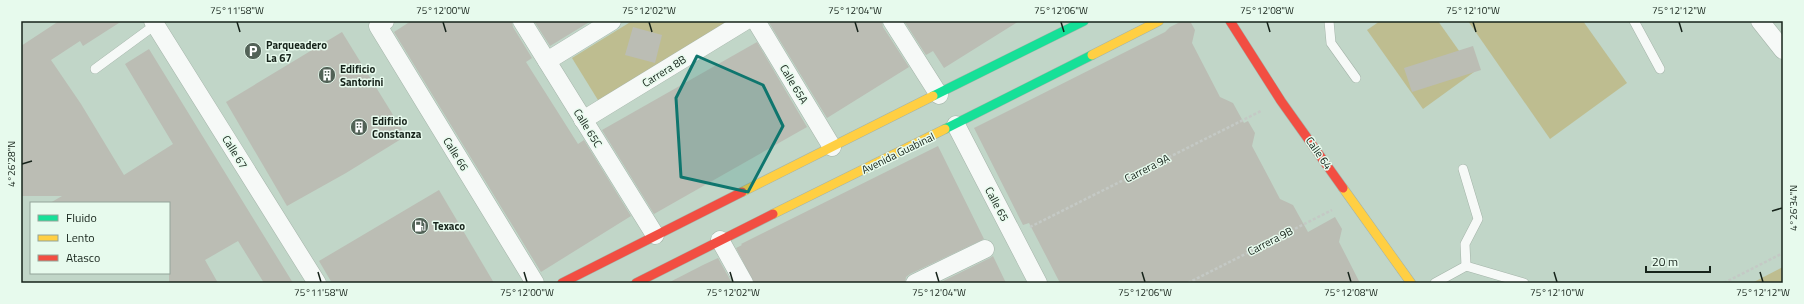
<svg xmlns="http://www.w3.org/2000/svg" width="1804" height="304" viewBox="0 0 1804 304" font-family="'Titillium Web',sans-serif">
<rect width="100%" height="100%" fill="#c1d6c8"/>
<g fill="#bebd90">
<path d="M632,21h93l4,6 -128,78 -29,-47z"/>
<path d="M1380,21h58l36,51 -51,37 -56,-79z"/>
<path d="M1468,21h115l44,62 -77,56z"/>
<path d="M1783,267v16h-31z"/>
</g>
<g fill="#bbbdb4">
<path d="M59,21h63l-39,25 -3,-5 -29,19 30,44 43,71 49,-31 -48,-80 24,-15 144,234h-29l-26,-42 -33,19 13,23h-49v-80h-119l12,-7h-41v-150z"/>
<path d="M411,21h101l1,6 19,31 -6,4 52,82 6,-4 47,76 -90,56 -147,-240z"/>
<path d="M534,21h57l-41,25z"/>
<path d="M768,21h114l1,6 26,40 -82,51z"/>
<path d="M904,21h115l-75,47 -11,-17 -7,4z"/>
<path d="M1182,21h8l5,9 -3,13 28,54 13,6 11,20 4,-2 7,12 -3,13 28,53 13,6 15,27 27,-15 7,12 -3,13 21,41h-300l-31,-60 -6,2 -49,-97 191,-96 5,-5z"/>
<path d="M633,27l29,8 -7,28 -30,-8z"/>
<path d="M342,32l64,104 -60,37 -59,33 -61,-104z"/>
<path d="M757,42l50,85 -153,87 -52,-84z"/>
<path d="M1473,46l8,24 -69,22 -8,-24z"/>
<path d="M938,146l46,93 -74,35 -4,3 -1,6h-151l-18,-35 6,-3 -1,-1z"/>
<path d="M439,190l55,93h-162l-13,-22z"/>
<path d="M993,256l13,27h-67l51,-25z"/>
<path d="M718,258l14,25h-64l35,-18z"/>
</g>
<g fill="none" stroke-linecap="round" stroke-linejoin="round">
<defs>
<g id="lane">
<path d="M1329,21l2,22 25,35"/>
<path d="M1634,21l26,48"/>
<path d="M95,69l60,-44"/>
<path d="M1463,169l15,50 -13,25 1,22"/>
<path d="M1435,283l31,-17 58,17"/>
</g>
<g id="street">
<path d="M153,21l164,262"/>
<path d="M385,21l-7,5 157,257"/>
<path d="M522,21l133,214"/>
<path d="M756,21l76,126"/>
<path d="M892,21l47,74"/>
<path d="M1760,21l23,29"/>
<path d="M547,61l65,-40"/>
<path d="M583,120l162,-99"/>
<path d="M956,125l82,158"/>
<path d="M720,240l24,43"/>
<path d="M915,283l70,-34"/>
</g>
<g id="fast">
<path d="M933,96l151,-75"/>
<path d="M945,129l147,-74"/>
</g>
<g id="slow">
<path d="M1092,55l67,-34"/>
<path d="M1343,188l68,95"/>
<path d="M742,192l191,-96"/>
<path d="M773,214l172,-85"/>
</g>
<g id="jam">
<path d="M1230,21l51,80 62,87"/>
<path d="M562,283l180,-91"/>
<path d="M636,283l137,-69"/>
</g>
</defs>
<use href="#lane" stroke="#a4b4a9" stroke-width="10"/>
<use href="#street" stroke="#a4b4a9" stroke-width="19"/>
<use href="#fast" stroke="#a4b4a9" stroke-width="10"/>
<use href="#slow" stroke="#a4b4a9" stroke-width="10"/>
<use href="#jam" stroke="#a4b4a9" stroke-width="10"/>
<g stroke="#c4c9c5" stroke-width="2.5" stroke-dasharray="3 2" stroke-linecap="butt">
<path d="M1030,227l231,-116"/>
<path d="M1188,283l144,-73"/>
<path d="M1724,283l59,-30"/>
</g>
<use href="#lane" stroke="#f6f9f7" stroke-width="9"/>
<use href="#street" stroke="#f6f9f7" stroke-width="18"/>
<use href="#fast" stroke="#16e098" stroke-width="9"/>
<use href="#slow" stroke="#ffcf43" stroke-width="9"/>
<use href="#jam" stroke="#f24e42" stroke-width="9"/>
</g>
<path fill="#0f766e" fill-opacity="0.2" stroke="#0f766e" stroke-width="3" stroke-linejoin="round" d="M697,56l66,29 20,41 -35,66 -67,-15 -5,-79z"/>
<path fill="none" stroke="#16231a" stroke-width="1.5" d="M237,22l3,10M443,22l3,10M649,22l3,10M855,22l3,10M1061,22l3,10M1267,22l3,10M1473,22l3,10M1679,22l3,10M22,164l10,-3M1772,211l10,-3M318,272l3,10M524,272l3,10M730,272l3,10M936,272l3,10M1142,272l3,10M1348,272l3,10M1554,272l3,10M1760,272l3,10"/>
<defs>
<symbol id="parking-disc" viewBox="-11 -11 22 22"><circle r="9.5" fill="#526257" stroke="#e7faed"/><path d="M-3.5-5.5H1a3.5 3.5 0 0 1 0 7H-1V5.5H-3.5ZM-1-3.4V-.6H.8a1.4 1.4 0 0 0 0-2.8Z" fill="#fff"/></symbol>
<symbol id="building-disc" viewBox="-11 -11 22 22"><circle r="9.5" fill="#526257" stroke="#e7faed"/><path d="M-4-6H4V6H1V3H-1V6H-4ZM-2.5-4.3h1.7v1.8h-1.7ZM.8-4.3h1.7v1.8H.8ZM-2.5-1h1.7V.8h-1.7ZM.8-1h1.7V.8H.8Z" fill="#fff"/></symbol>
<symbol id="fuel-disc" viewBox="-11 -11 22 22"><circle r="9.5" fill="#526257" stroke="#e7faed"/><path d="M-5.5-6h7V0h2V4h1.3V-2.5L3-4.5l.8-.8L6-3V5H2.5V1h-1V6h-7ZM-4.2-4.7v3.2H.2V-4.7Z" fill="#fff"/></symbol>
</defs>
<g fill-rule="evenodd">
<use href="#parking-disc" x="243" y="41" width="20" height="20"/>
<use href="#building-disc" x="317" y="65" width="20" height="20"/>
<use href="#building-disc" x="349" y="117" width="20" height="20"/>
<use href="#fuel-disc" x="410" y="216" width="20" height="20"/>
</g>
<g text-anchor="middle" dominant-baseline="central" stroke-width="3" stroke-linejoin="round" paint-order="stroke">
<g font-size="11" font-weight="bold" fill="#16231a" stroke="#e7faed" text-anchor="start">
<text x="266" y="45">Parqueadero<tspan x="266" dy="13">La 67</tspan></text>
<text x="340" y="69">Edificio<tspan x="340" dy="13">Santorini</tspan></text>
<text x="372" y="121">Edificio<tspan x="372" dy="13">Constanza</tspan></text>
<text x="433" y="226">Texaco</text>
</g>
<g font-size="11" fill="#16231a" stroke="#e7faed">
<text transform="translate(664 71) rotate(-32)">Carrera 8B</text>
<text transform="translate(794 84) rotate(59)">Calle 65A</text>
<text transform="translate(588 128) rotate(58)">Calle 65C</text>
<text transform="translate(235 152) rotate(58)">Calle 67</text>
<text transform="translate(898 153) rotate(-26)">Avenida Guabinal</text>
<text transform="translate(1319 153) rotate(55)">Calle 64</text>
<text transform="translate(456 154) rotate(58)">Calle 66</text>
<text transform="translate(1147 168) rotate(-27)">Carrera 9A</text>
<text transform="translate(997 204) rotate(62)">Calle 65</text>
<text transform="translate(1270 241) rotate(-27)">Carrera 9B</text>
</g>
</g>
<rect width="1804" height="304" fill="none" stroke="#e7faed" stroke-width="44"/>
<rect x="30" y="202" width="140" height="72" fill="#e7faed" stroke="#93a499"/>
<rect x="38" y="215" width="20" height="6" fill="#16e098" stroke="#93a499"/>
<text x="66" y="222" font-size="12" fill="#16231a">Fluido</text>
<rect x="38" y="235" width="20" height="6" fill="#ffcf43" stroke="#93a499"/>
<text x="66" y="242" font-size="12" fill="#16231a">Lento</text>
<rect x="38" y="255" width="20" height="6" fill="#f24e42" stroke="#93a499"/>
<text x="66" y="262" font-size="12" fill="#16231a">Atasco</text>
<path d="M1646 266v6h64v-6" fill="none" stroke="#16231a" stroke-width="2"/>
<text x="1652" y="266" font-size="12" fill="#16231a" stroke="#e7faed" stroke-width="3" paint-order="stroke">20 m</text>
<rect x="22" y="22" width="1760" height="260" fill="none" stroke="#16231a" stroke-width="1.5"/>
<g font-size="10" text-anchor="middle" fill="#16231a">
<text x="237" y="14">75°11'58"W</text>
<text x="443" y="14">75°12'00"W</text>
<text x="649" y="14">75°12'02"W</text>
<text x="855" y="14">75°12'04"W</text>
<text x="1061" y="14">75°12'06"W</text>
<text x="1267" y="14">75°12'08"W</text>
<text x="1473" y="14">75°12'10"W</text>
<text x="1679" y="14">75°12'12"W</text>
<text transform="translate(11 164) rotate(-90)" y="4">4°26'28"N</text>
<text transform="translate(1793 208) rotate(-90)" y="4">4°26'34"N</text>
<text x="321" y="296">75°11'58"W</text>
<text x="527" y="296">75°12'00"W</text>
<text x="733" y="296">75°12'02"W</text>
<text x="939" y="296">75°12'04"W</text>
<text x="1145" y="296">75°12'06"W</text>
<text x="1351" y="296">75°12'08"W</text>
<text x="1557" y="296">75°12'10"W</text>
<text x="1763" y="296">75°12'12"W</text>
</g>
</svg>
